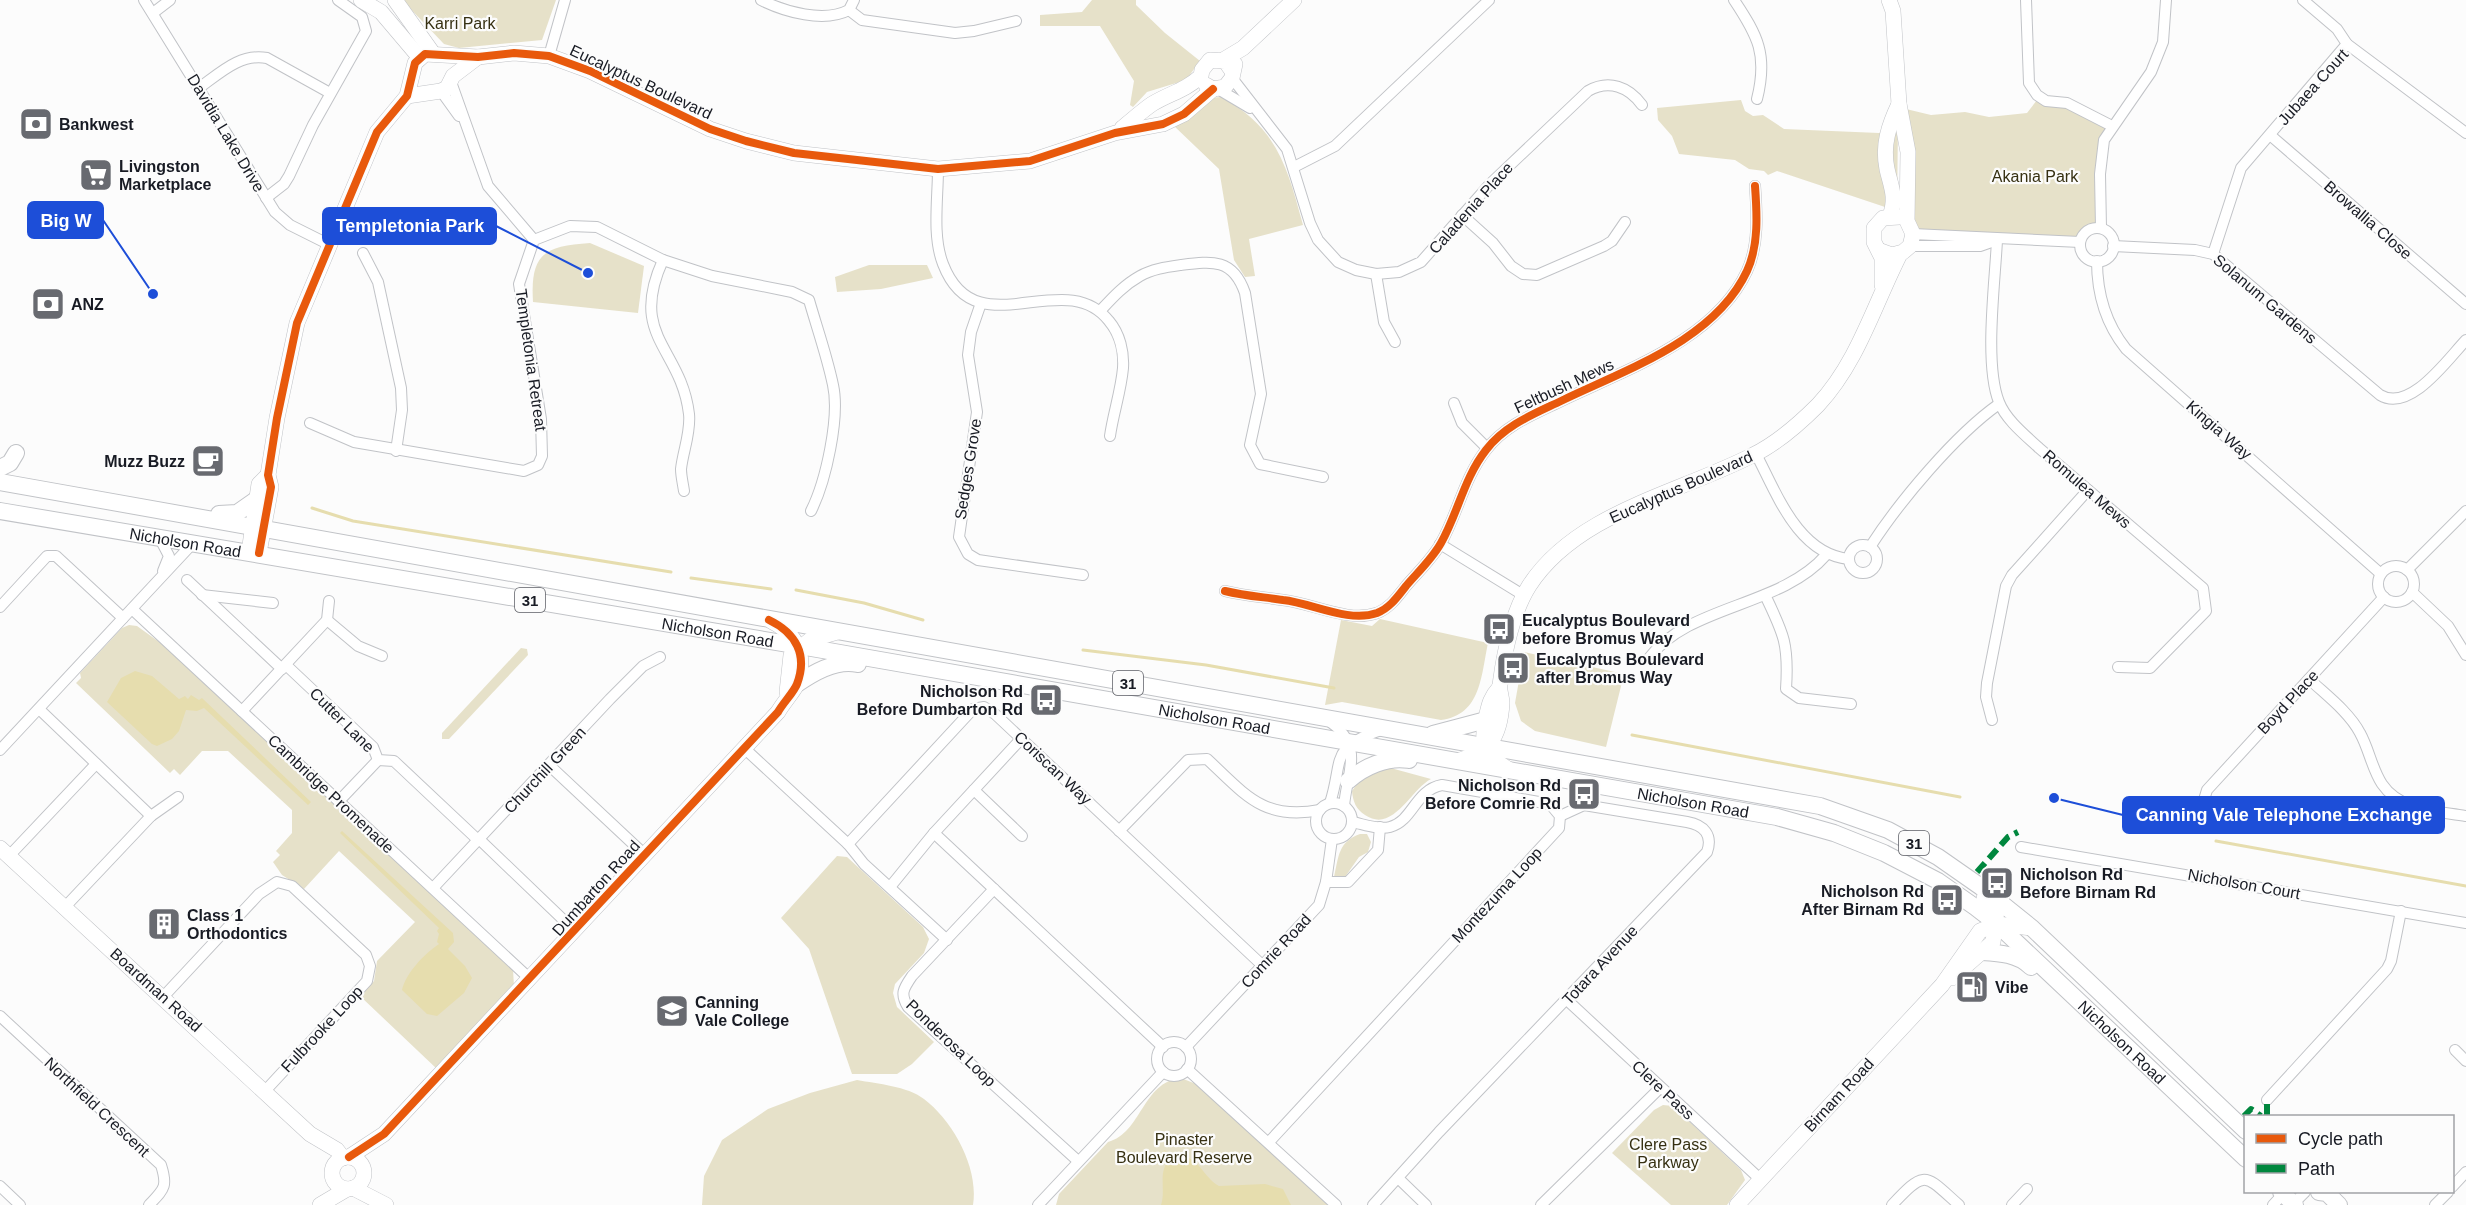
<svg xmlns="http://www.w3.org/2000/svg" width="2466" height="1205" viewBox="0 0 2466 1205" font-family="Helvetica,sans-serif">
<rect width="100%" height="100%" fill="#fcfcfc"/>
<g fill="#e6e1c9">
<path d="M402,0h154l-14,40 -83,8 -15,-4z"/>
<path d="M1092,0h44v5l29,28 35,28 -14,19 -39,12 -14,15 -3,-2 4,-24 -34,-55h-60v-11l42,-3z"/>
<path d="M1221,97c57,31 66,70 82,128l-54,14 6,37 -10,1 -11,-17 -15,-91 -46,-44 36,-27z"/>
<path d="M1741,100l4,11 8,5 10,-1 21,14 95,4 19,-11 -1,89 -120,-40 -9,4 -4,-4 -15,-2 -14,-9 -56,-6 -7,-18 -14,-16 -1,-12z"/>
<path d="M2037,100l28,4 44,20 -5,16 -4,88 -12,1 -9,11 -165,-7 -8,-124 25,6 34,-3 24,5 38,-4z"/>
<path d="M590,243l54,23 -6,47 -105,-11c-3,-48 11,-56 57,-59z"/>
<path d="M869,265h58l6,13 -52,11 -44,3 -2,-15z"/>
<path d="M1380,619l108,24c-7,33 -7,72 -47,77l-99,-18 -17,3 16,-85 31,6z"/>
<path d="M129,625l8,1 25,18 351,325 1,18 -77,82 -77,-73 14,-15 3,-20 38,-39 -76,-71 -35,38 -22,-14 -9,-13 7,-7 -4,-4 16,-18v-23l-64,-59h-26l-22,24 -6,-6 -4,4 -94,-90 5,-5 -1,-5 42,-45z"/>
<path d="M521,648l6,1 1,6 -79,84h-7v-6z"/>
<path d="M1524,652l100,22 -18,73 -71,-16 -14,-10 -6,-18z"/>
<path d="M1387,767l44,12c-20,10 -38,55 -66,36 -9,-6 -12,-13 -13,-24l11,-16z"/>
<path d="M1360,834h7l4,8 -3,10 -9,5 -14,20h-11c5,-21 4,-35 26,-43z"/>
<path d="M837,856l10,1 76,70 6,12 -5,14 -29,31 -2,9 4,14 37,35 -22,22 -15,10h-45l-43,-125 -28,-31z"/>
<path d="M1181,1078l15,6 14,11 118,110h-272l3,-11 49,-52c34,-9 34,-60 73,-64z"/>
<path d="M857,1080c21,4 50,6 67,19 29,22 55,69 49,106h-271l2,-29 18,-36 46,-31 42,-16z"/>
<path d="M1663,1105l10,1 68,64 4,10 -18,25h-56l-59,-52 42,-43z"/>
</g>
<g fill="#e6ddae">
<path d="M135,671l17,5 27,23 6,-3 3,3 3,-4 8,5 3,-2 109,104 -3,3 -104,-97 -7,3 -11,-1 -7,21 -7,8 -15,7 -5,-2 -45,-42 14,-24z"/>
<path d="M342,831l111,102 1,9 -6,7 17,17 7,12 -8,15 -27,23 -10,-2 -25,-24c4,-17 22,-36 37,-46l-2,-2 2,-8 -2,-3 2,-3 -99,-95z"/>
<path d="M1165,1150l5,9c27,-11 30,16 49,27l46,-2 18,5 8,16h-130c5,-15 -3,-31 7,-44l-8,-7z"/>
</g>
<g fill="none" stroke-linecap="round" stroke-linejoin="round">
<g stroke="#e6ddae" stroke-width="3">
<path d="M312,508l41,13 318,51"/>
<path d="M691,578l80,11"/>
<path d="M796,590l68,13 59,17"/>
<path d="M1083,650l123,15 128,23"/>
<path d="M1632,735l328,62"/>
<path d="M2216,841l250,45"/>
</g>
<defs>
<g id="street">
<path d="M144,0l131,212 15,13 38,19"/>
<path d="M761,0c24,12 63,23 88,10l5,-10"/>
<path d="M1734,0c24,36 34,55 23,99"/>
<path d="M2026,0l3,83 8,12 9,6 21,2 45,23"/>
<path d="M2303,0l34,29 10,15"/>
<path d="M849,10l13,10 93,13 19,-2 42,-10"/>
<path d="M153,13l17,-13"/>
<path d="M549,56l16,-56"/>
<path d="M1232,78l55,71 23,74 8,17 20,22 18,8 20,4 23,-2 22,-10 69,-78 98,-93c21,-12 41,-4 54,14"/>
<path d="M451,82l37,104 46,54"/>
<path d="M199,88c21,-15 41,-35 68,-30l63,35"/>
<path d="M1218,89l32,19"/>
<path d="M441,91l18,25"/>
<path d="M2270,135l196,169"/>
<path d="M1294,167l41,-21 154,-146"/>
<path d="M938,169c0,30 -6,67 5,95 33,86 121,0 166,57 11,13 15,31 14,47 -2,23 -10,46 -13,68"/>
<path d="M266,198l18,-14 5,-8 24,-51 53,-94 -4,-14 -24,-17"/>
<path d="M1462,215l31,28 18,23 12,8 14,1 67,-29 8,-5 13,-19"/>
<path d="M2101,228l-1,-54 4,-34 47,-68 12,-30 3,-42"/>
<circle cx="2097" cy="245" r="17"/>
<path d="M1913,234l167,8"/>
<path d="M1997,240c-2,43 -13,124 2,162 7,18 26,33 40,46l164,140 3,23 -56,57 -32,-1"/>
<path d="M1910,246h70l17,-6"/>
<path d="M2113,246l82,4 18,4 167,141c30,18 67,-35 86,-55"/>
<path d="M363,253l15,29 23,106 1,22 -6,41"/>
<path d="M2213,254l28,-86 106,-124 119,89"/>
<path d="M663,260c-35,77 18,87 26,154 2,18 -6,37 -8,55 0,7 2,15 3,22"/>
<path d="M2097,261c0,33 9,63 29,88l255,225"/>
<path d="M1376,274l8,48 11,20"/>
<path d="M981,303l-10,29 -3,23 9,57 -18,125 9,17 10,6 105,15"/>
<path d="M1101,310c12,-13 23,-25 39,-34 12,-7 27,-9 41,-11 31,-4 52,-7 64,28l16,101 -11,51 10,19 63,13"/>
<path d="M1454,403l8,20 25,25"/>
<path d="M310,423l44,19 170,29 14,-6 4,-9 -1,-37 -22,-135 15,-44 36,-14 27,1 66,33 49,16 80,16 17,8c8,28 18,56 24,85 7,32 -7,96 -22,126"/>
<path d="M1756,454c21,40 42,100 93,105"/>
<path d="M159,537l10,19 -6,15"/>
<path d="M1440,544l83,51"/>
<circle cx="1863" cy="559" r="14"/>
<path d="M1870,547c29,-45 85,-112 129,-143"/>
<circle cx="2396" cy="584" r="18"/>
<path d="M2407,570l59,-59"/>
<path d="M187,580l95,89"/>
<path d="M1225,591c20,5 39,6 58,9 29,3 65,23 94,13 13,-5 21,-17 29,-27 12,-14 26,-27 35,-43 17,-30 23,-65 45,-93 19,-25 48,-36 75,-49 64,-31 154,-61 186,-130 12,-26 10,-58 8,-85"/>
<path d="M2412,592l36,34 18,29"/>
<path d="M202,595l71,8"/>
<path d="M1765,595c19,39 24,50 21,94l13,9 52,6"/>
<path d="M0,607l47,-51h9l67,62"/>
<path d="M132,609l398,370"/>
<path d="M327,620l31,26 24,10"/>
<path d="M1649,658c39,-53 132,-51 177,-103"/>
<path d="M286,665l87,82 5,13 16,1 84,79"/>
<path d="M2309,679c17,16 40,33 51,54 9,16 12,36 22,51 18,27 55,27 84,32"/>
<path d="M39,709l112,107"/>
<path d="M242,711l85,-91 2,-19"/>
<path d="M1992,720l-6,-23 1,-14 19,-97 6,-11 76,-85"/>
<path d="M1329,721c36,25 18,50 15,85"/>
<path d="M744,748l104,96 16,20 83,76"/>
<path d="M0,750l194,-208"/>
<path d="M550,766l95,89"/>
<path d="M974,790l48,46"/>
<path d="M339,801l39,-41"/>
<path d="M1330,803c14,-43 -2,-55 51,-73"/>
<circle cx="1334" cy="821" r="18"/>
<path d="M2200,813l7,-23 177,-193"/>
<path d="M1119,831l69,-71 19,-1c38,35 56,62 113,51"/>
<path d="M934,833l229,214"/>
<path d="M479,839l96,92"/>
<path d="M848,844l125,-135 11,-2 11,7 267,251"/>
<path d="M2021,847l445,76"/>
<path d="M9,856l87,-92"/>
<path d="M1326,882h22l30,-32 2,-23"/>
<path d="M890,887l44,-54 87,-94"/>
<path d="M433,888l177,-189 33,-33 17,-9"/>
<path d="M994,889l-82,87c-9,13 -12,18 -4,31l170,154"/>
<path d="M64,908l87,-92 27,-19"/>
<path d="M164,996l95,-102 18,-12 15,4 74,69 4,11 -3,15 -102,110"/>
<path d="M1567,1000l193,179"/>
<path d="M0,1016l161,149c7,22 3,24 -12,40"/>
<circle cx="1174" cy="1059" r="17"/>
<path d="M1186,1047l133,-142 7,-23 6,-43"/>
<path d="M2455,1050l11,11"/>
<path d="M1187,1069l149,136"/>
<path d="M2267,1100l120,-131 4,-8 10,-50"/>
<path d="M1269,1142l290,-314 1,-12 -10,-12 -108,-19c-27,5 -29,36 -52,42 -12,3 -27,-3 -38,-5"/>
<path d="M1398,1178l28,27"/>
<path d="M0,1186l20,19"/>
<path d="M2452,1187l14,-15"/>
<path d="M1038,1205l125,-133"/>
<path d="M1373,1205l66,-73 268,-280c6,-17 -3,-27 -20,-30l-103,-17 -24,11"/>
<path d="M1541,1205l119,-117"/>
<path d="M1892,1205c34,-36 32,-31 67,0"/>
<path d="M2012,1205l15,-16"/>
<path d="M2273,1205l12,-13"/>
<path d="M2292,1205l13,-13"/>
<path d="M2435,1205l13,-13"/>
</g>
<g id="secondary">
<path d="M361,0l20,12 39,46"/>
<path d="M395,0l37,52"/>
<path d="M1223,60l20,-12 51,-48"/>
<path d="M1206,85l7,4 12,-2 7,-9 3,-14"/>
<path d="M407,96l34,-5 6,-3 6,-12 25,-19"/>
<path d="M1122,128c10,-8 20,-17 30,-24 20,-12 31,-12 49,-28l1,-6 8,-10 15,1 7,10"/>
<path d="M1890,216c7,-19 1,-29 -3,-47 -5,-24 2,-44 12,-65"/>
<path d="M1881,251l11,4 11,-3 7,-6 3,-12 -6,-13 1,-69 -9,-48 -6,-93 -4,-11"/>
<path d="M1882,285v-27l-8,-16v-14l9,-10 16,-1"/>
<path d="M249,552l10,-68 9,-9"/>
<path d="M259,553l12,-66 -3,-12 9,-57 20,-95 80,-191 30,-36 8,-33 10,-9 53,3 36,-4 35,3 41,15 120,58 36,12 48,12 144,16 92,-8 85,-28 48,-9 21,-10 29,-25"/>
<path d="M1499,688c-9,10 -10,17 -13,30 -6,26 -1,37 22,51"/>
<path d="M787,692l4,-37 19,-15 27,-8"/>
<path d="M1457,761c33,-9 43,-24 45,-58 0,-6 -3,-11 -2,-18 4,-31 12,-72 29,-99 47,-73 150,-93 224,-131 23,-11 47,-32 65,-50 40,-43 56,-100 82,-151"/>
<path d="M0,848l310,286 27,16 6,8"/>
<path d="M1952,978l41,-36 4,-32 -13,-12"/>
<path d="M349,1157l35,-23 394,-422c5,-9 16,-21 19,-28 10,-29 0,-50 -26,-63"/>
<circle cx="348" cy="1173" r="16"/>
<path d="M353,1188l33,17"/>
<path d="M320,1205l27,-16"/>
<path d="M1737,1205l205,-220 38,-54 17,-7 35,4"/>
</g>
<g id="primary">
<path d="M0,468l10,-5 6,-10"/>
<path d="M0,482l1820,324 68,24 50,27 43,30 51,41 214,203"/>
<path id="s1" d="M0,511l800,135 977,171 57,16 50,20 54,28 37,26 22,17 249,235"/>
<path d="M219,514l18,-1 20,-14"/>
<path d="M797,684c17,-12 40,-25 61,-20"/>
<path d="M1433,734l53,-14"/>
<path d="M1348,781c15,-14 40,-25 61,-21"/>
<path d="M1982,952c18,1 36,2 49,15"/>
<path d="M2281,1192l14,13"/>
<path d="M2319,1192l8,1 12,12"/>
</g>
</defs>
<use href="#street" stroke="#c1c3c7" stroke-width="12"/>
<use href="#secondary" stroke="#c1c3c7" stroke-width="16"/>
<use href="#primary" stroke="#c1c3c7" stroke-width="18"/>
<use href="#street" stroke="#fff" stroke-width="10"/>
<use href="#secondary" stroke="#fff" stroke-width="15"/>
<use href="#primary" stroke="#fff" stroke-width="16"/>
<g stroke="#00873e" stroke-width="6" stroke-dasharray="12 6" stroke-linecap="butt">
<path d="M1977,872l31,-35 10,-5"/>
<path d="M2244,1116l7,-7 10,7"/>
<path d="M2267,1116v-16"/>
</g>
<defs>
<g id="cycleway">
<path d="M259,553l12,-66 -3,-12 9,-57 20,-95 80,-191 30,-36 8,-33 10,-9 53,3 36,-4 35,3 41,15 120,58 36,12 48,12 144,16 92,-8 85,-28 48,-9 21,-10 29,-25"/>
<path d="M1225,591c20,5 39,6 58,9 29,3 65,23 94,13 13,-5 21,-17 29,-27 12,-14 26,-27 35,-43 17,-30 23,-65 45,-93 19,-25 48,-36 75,-49 64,-31 154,-61 186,-130 12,-26 10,-58 8,-85"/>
<path d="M349,1157l35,-23 394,-422c5,-9 16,-20 19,-28 11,-29 -1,-51 -28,-64"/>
</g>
</defs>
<use href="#cycleway" stroke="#fcfcfc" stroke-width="11"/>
<use href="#cycleway" stroke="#e8590c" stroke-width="8"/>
</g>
<defs>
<symbol id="bank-square" viewBox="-11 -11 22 22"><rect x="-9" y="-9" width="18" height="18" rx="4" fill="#686a70" stroke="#fcfcfc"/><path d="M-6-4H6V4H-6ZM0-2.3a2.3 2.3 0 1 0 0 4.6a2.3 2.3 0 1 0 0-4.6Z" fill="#fff"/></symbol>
<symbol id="supermarket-square" viewBox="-11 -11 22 22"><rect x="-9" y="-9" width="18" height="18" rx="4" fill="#686a70" stroke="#fcfcfc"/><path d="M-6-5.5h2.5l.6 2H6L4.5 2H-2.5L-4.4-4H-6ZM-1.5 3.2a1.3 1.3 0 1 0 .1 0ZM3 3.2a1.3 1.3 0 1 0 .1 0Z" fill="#fff"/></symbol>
<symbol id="cafe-square" viewBox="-11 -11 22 22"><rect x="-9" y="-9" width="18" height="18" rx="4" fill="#686a70" stroke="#fcfcfc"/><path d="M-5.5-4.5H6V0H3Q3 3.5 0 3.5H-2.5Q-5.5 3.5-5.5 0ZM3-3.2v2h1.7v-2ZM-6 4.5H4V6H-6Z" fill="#fff"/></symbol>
<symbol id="bus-square" viewBox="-11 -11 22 22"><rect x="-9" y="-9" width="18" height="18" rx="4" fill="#686a70" stroke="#fcfcfc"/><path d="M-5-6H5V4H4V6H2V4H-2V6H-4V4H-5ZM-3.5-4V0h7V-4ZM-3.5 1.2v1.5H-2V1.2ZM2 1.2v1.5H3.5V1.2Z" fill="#fff"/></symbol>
<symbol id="building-square" viewBox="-11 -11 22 22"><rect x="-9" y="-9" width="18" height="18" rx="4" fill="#686a70" stroke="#fcfcfc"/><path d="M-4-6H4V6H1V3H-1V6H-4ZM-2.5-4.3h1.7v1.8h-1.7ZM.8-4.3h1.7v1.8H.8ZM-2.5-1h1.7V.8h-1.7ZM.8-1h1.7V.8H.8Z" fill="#fff"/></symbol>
<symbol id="fuel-square" viewBox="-11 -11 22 22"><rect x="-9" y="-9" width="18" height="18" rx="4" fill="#686a70" stroke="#fcfcfc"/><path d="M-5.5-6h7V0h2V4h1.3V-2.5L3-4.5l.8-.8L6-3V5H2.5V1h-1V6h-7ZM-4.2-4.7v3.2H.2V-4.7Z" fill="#fff"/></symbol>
<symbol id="school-square" viewBox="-11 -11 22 22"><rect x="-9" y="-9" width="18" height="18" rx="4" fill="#686a70" stroke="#fcfcfc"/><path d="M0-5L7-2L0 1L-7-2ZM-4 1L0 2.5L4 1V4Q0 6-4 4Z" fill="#fff"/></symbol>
</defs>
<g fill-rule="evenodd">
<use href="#bank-square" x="17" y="105" width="38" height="38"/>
<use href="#supermarket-square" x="77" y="156" width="38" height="38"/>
<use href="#bank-square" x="29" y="285" width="38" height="38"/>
<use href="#cafe-square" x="189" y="442" width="38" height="38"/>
<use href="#bus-square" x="1480" y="610" width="38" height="38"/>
<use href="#bus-square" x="1494" y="649" width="38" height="38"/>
<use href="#bus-square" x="1027" y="681" width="38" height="38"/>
<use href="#bus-square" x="1565" y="775" width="38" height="38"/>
<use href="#bus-square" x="1978" y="864" width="38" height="38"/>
<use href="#bus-square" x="1928" y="881" width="38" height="38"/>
<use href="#building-square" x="145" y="905" width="38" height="38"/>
<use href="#fuel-square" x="1953" y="968" width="38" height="38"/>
<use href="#school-square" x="653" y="992" width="38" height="38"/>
</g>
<g text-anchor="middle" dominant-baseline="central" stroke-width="4.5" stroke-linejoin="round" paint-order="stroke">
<g fill="#fcfcfc" stroke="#5c5e65" stroke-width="1.5">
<rect x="515" y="588" width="30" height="24" rx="4.5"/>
<rect x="1113" y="671" width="30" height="24" rx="4.5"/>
<rect x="1899" y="831" width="30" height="24" rx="4.5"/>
</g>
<g font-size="15" font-weight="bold" fill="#181b24">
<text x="530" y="600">31</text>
<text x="1128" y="683">31</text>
<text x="1914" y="843">31</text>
</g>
<g font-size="16" fill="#363012" stroke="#fcfcfc">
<text x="460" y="23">Karri Park</text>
<text x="2035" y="176">Akania Park</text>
<text x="1184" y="1139">Pinaster<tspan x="1184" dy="18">Boulevard Reserve</tspan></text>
<text x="1668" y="1144">Clere Pass<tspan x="1668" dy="18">Parkway</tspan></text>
</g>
<g font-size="16" fill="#181b24" stroke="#fcfcfc">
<text transform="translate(641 82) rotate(25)">Eucalyptus Boulevard</text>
<text transform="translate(2313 87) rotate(-48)">Jubaea Court</text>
<text transform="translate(226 133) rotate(59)">Davidia Lake Drive</text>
<text transform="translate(1471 208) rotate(-48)">Caladenia Place</text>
<text transform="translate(2368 220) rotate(41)">Browallia Close</text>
<text transform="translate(2265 299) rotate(40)">Solanum Gardens</text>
<text transform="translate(531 360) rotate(82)">Templetonia Retreat</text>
<text transform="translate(1564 386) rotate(-25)">Feltbush Mews</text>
<text transform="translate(2219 430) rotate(41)">Kingia Way</text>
<text transform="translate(968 469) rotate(-81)">Sedges Grove</text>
<text transform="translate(1681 487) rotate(-24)">Eucalyptus Boulevard</text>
<text transform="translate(2087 489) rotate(41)">Romulea Mews</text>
<text stroke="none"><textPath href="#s1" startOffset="188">Nicholson Road</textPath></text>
<text stroke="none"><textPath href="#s1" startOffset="728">Nicholson Road</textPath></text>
<text transform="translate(2288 702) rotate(-47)">Boyd Place</text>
<text stroke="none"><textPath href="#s1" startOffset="1232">Nicholson Road</textPath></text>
<text transform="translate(342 720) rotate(45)">Cutter Lane</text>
<text transform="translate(1053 768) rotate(43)">Coriscan Way</text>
<text transform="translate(545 770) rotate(-47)">Churchill Green</text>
<text transform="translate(331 794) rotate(43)">Cambridge Promenade</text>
<text stroke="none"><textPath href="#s1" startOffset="1718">Nicholson Road</textPath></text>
<text transform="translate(2244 884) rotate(10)">Nicholson Court</text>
<text transform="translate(596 888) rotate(-48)">Dumbarton Road</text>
<text transform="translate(1497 895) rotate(-47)">Montezuma Loop</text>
<text transform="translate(1276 951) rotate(-47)">Comrie Road</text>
<text transform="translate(1600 965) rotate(-47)">Totara Avenue</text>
<text transform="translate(156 990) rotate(42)">Boardman Road</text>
<text transform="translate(322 1029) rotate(-47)">Fulbrooke Loop</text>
<text stroke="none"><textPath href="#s1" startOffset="2222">Nicholson Road</textPath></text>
<text transform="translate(951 1043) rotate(44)">Ponderosa Loop</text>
<text transform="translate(1663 1090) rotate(43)">Clere Pass</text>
<text transform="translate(1839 1095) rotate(-47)">Birnam Road</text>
<text transform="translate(97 1107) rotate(43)">Northfield Crescent</text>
</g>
<g font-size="16" font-weight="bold" fill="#181b24" stroke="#fcfcfc" text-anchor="start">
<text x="59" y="124">Bankwest</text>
<text x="119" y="166">Livingston<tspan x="119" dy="18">Marketplace</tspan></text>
<text x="71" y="304">ANZ</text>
<text x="185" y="461" text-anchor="end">Muzz Buzz</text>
<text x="1522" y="620">Eucalyptus Boulevard<tspan x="1522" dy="18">before Bromus Way</tspan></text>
<text x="1536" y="659">Eucalyptus Boulevard<tspan x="1536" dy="18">after Bromus Way</tspan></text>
<text x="1023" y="691" text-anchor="end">Nicholson Rd<tspan x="1023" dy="18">Before Dumbarton Rd</tspan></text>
<text x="1561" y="785" text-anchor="end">Nicholson Rd<tspan x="1561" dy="18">Before Comrie Rd</tspan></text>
<text x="2020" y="874">Nicholson Rd<tspan x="2020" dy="18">Before Birnam Rd</tspan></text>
<text x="1924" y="891" text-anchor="end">Nicholson Rd<tspan x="1924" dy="18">After Birnam Rd</tspan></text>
<text x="187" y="915">Class 1<tspan x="187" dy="18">Orthodontics</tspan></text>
<text x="1995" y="987">Vibe</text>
<text x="695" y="1002">Canning<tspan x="695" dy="18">Vale College</tspan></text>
</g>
</g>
<path fill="none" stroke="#1d4ed8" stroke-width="2" d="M153 294L103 220M588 273L496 226M2054 798L2123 815"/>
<g fill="#1d4ed8" stroke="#fcfcfc" stroke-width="2">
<circle cx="153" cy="294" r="6"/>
<circle cx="588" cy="273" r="6"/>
<circle cx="2054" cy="798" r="6"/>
</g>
<g fill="#1d4ed8" stroke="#1d4ed8" stroke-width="2">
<rect x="28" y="202" width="75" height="36" rx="6"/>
<rect x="323" y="208" width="173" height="36" rx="6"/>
<rect x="2123" y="797" width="321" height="36" rx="6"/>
</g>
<g font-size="18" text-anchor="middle" font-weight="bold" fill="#fff">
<text x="66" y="227">Big W</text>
<text x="410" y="232">Templetonia Park</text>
<text x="2284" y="821">Canning Vale Telephone Exchange</text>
</g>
<rect x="2244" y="1115" width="210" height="78" fill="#fcfcfc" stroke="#a1a2a6" stroke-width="1.5"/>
<rect x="2256" y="1134" width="30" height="9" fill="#e8590c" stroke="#a1a2a6" stroke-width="1.5"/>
<text x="2298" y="1145" font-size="18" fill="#181b24">Cycle path</text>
<rect x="2256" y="1164" width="30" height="9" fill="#00873e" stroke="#a1a2a6" stroke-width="1.5"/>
<text x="2298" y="1175" font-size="18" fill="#181b24">Path</text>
</svg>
